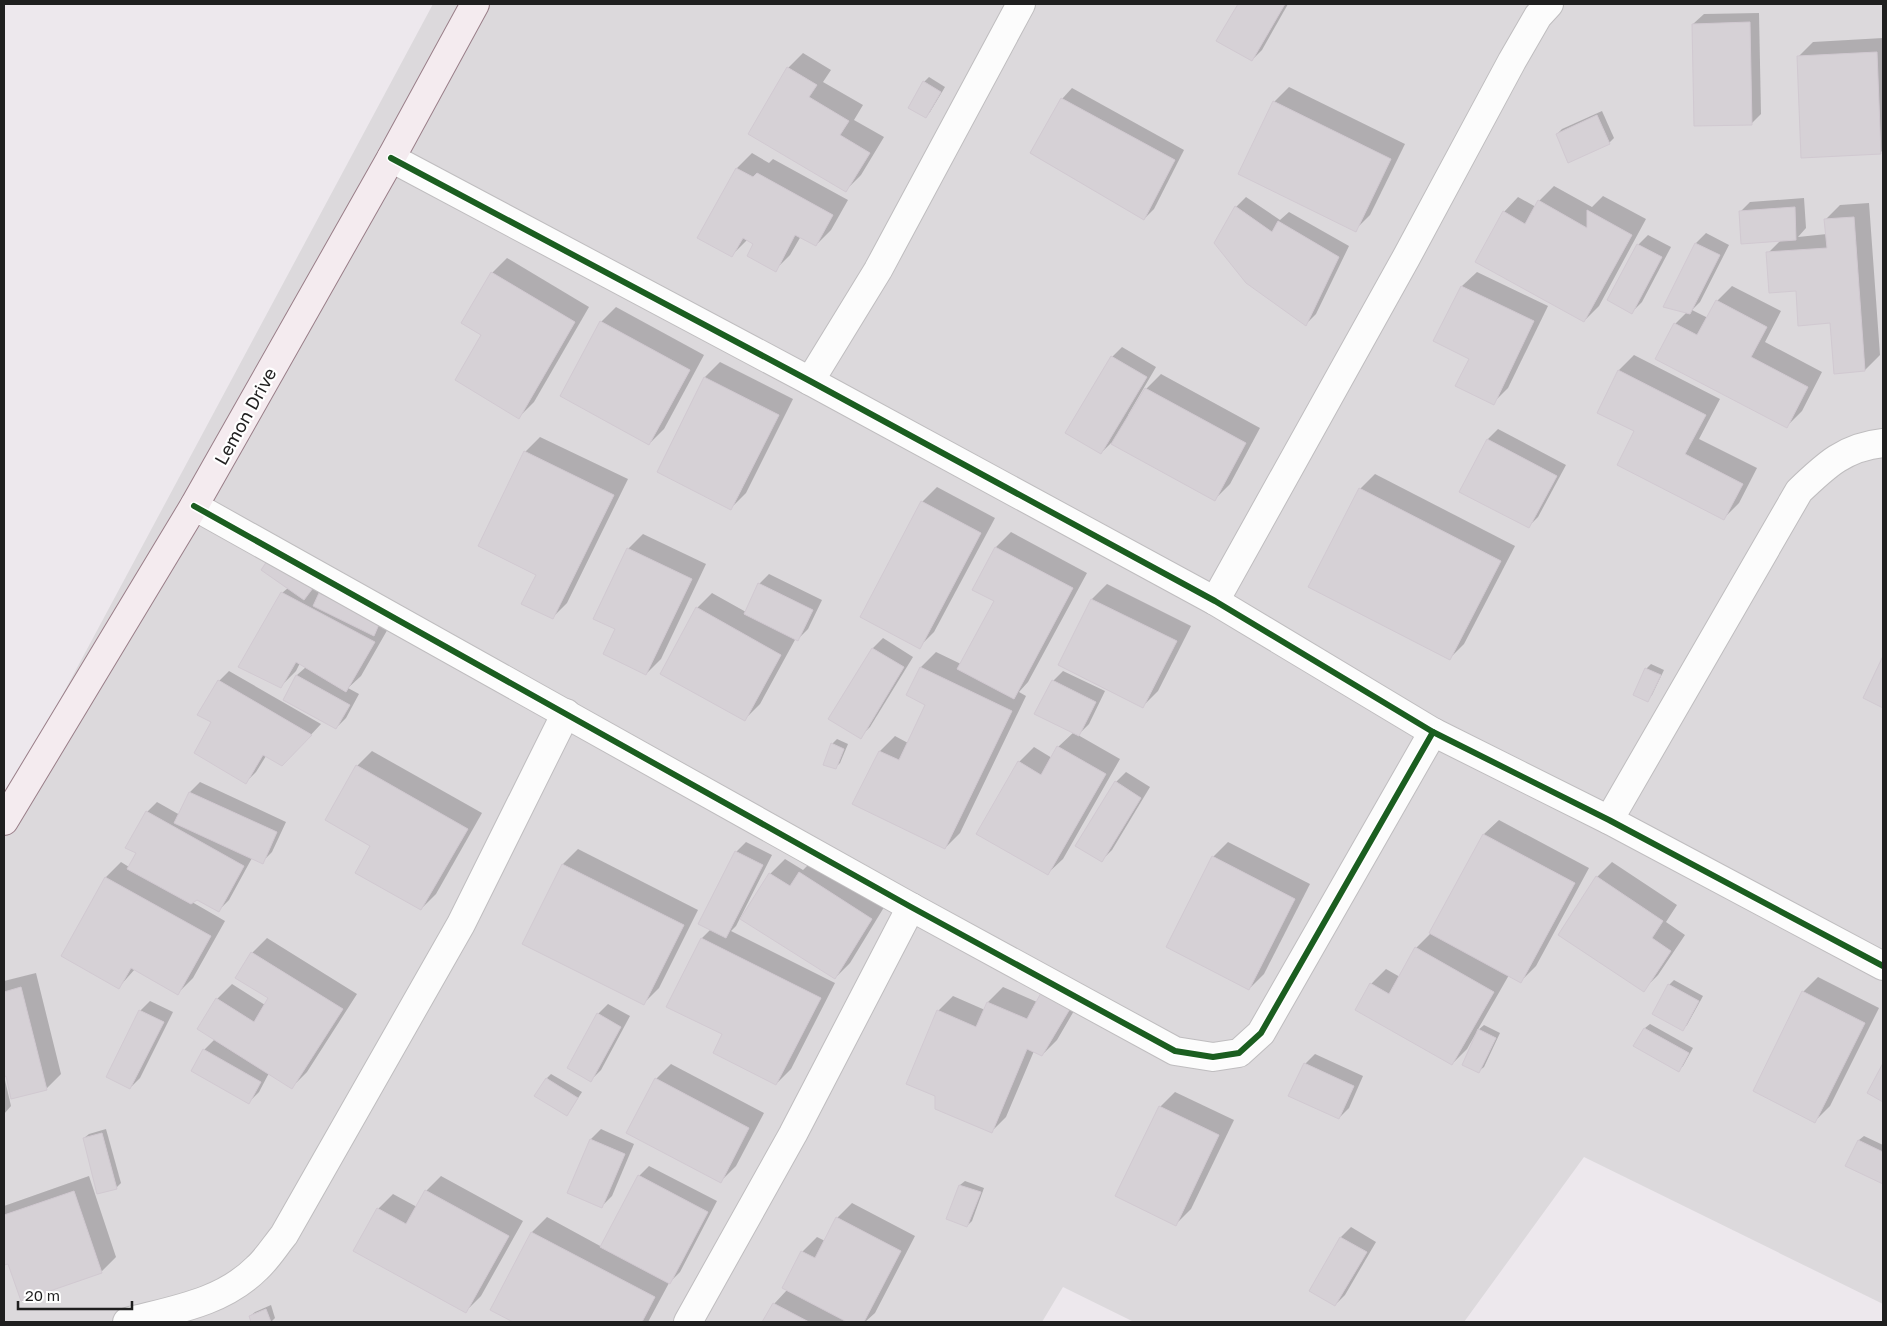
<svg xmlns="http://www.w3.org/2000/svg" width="1887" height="1326" viewBox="0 0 1887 1326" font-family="'Golos Text',sans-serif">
<rect width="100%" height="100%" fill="#ede8ed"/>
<path fill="#dcd9dc" d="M433,4h1450v1300l-299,-147 -120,165h-330l-71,-35 -21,35h-1038v-518z"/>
<g fill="#0003">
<path d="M1239,4h49l-26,46 -10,10 -34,-19z"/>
<path d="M1759,13l2,101 -10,10 -58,-100 11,-10z"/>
<path d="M1883,38v112l-3,3 -82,-96 15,-15z"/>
<path d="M803,53l28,17 -8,12 40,23 -9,15 30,17 -23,38 -15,15 -58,-122z"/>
<path d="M929,77l16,10 -15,25 -4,5 -2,-35z"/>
<path d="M1289,87l116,57 -35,71 -15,15 -81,-128z"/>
<path d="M1072,88l112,62 -30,59 -10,10 -113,-66 31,-54z"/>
<path d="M1602,111l12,27 -5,5 -52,-9 5,-5z"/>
<path d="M752,153l17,10 4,-4 75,41 -17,30 -15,15 -15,-9 -11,19 -15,15 -20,-27 -8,-3 -15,15 -33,-18 38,-69z"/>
<path d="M1554,186l38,21 11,-11 43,23 -47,87 -15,15 -80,-109 14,-15 18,10 3,-6z"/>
<path d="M1246,197l34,23 9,-8 60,34 -33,68 -10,10 -70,-117z"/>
<path d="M1804,198l2,30 -8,9 29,-3 -2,-14 15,-15 29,-2 11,152 -15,15 -30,2 -4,-50 -34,-32 -29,-37 13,-13 -41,-28 10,-10z"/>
<path d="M1706,233l23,12 -29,57 -8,8 16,8 9,-17 15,-15 49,25 -16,31 57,30 -20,39 -15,15 -112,-102 12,-12 -22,-5 31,-64z"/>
<path d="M1648,235l23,12 -29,55 -10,10 -23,-12 29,-55z"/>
<path d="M507,258l82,49 -55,95 -15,15 -36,-82 9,-62z"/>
<path d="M1477,272l71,34 -40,82 -15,15 -31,-117z"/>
<path d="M616,307l88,48 -40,74 -15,15 -48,-122z"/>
<path d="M1122,347l34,20 -28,48 2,1 16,-27 15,-15 99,54 -30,56 -15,15 -104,-56 -10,10 11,-96z"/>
<path d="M1634,355l86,44 -21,40 58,29 -18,35 -15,15 -89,-87 -37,-19 21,-42z"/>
<path d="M720,362l73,37 -47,94 -15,15 -73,-37 47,-94z"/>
<path d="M1498,429l68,36 -28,52 -10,10 -67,-36 27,-52z"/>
<path d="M540,437l88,42 -61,124 -15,15 -15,-44 -58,-29 46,-93z"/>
<path d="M1375,474l140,72 -51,98 -15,15 -89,-170z"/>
<path d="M937,487l58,31 -61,114 -15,15 3,-145z"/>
<path d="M1011,532l76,41 -59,109 -9,10 7,4 -66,137 -15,15 -91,-45 26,-52 15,-15 13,7 19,-39 -19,-10 13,-27 15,-15 25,12 34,-63 -21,-12 22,-42z"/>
<path d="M643,534l63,30 -45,95 -15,15 -29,-45 11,-80z"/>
<path d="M270,559l119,68 -28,49 -13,12 11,6 -13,24 -10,10 -52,-29 13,-24 9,-8 -6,-4 -4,8 -15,15 1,-93 6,-5z"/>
<path d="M769,574l53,26 -14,29 -10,10 -2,-1 -36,66 -15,15 -48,-111 15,-15 34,19 13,-28z"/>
<path d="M1107,584l84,42 -33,65 -15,15 -83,-41 32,-66z"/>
<path d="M883,638l30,19 -43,70 -10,10 -30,-19 43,-70z"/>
<path d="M1651,664l13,6 -12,25 -4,5 -2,-31z"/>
<path d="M229,671l92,53 -29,31 -26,1 -10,16 -10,10 -33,-61 6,-40z"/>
<path d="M1063,671l42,20 -16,33 -11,11 42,24 -57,100 -15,14 -29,-111 15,-15 18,11 6,-11 16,-15 -21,-51z"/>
<path d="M837,739l11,5 -8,19 -5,5 -3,-24z"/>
<path d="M372,751l110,62 -46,81 -15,15 -49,-64 -15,-79z"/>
<path d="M1126,772l24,15 -38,63 -10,10 14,-78z"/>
<path d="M200,782l86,40 -14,30 -10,10 -10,-4 -23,42 -10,10 -22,-12 -5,4 33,19 -32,57 -15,15 -43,-24 -16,18 -56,-32 43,-78 15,-15 8,5 8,-14 10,-41 10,-10 23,13 10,-23z"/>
<path d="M1499,820l90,48 -53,98 -15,15 -12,-6 -32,56 7,-6 16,8 -16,34 -5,4 -2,-35 -2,-1 -8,14 -15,15 -81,-80 15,-15 14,8 16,-29 14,-14 54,-100z"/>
<path d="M746,842l26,13 -36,71 -5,5 104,52 -44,86 -15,15 -52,-50 -56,-28 34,-68 9,-9 -11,-6 36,-71z"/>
<path d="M1228,842l82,42 -46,90 -15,15 -36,-132z"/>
<path d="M578,849l120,61 -39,78 -15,15 -120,-59 39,-80z"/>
<path d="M815,858l71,46 -36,59 -15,15 -65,-104 15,-15 18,11z"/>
<path d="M1612,862l65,43 -11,17 19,13 -27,40 -15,15 -46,-113z"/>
<path d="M267,938l90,56 -50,78 -15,15 -23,-14 -10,19 -10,10 -45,-52 11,-11 2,-40 15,-15 33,21 5,-7 -33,-21 15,-24z"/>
<path d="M36,973l25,101 -15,15 -39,-14h-3v-94z"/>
<path d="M1818,977l61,31 -49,98 -15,15 -12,-129z"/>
<path d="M1674,980l29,16 -16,29 -5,5 -13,-45z"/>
<path d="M1003,987l34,15 48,-10 -28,48 -15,15 -8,-4 -28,66 -15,15 -53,-121 15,-15 32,14 3,-8z"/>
<path d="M150,1001l23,11 -33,66 -10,10 -23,-12 33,-65z"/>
<path d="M608,1004l22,12 -29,54 -10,10 7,-66z"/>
<path d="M1650,1024l43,24 -10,18 -5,5 -33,-43z"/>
<path d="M1315,1054l48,22 -14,32 -10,10 -34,-54z"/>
<path d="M671,1064l93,49 -28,53 -15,15 -65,-102z"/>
<path d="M551,1074l31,18 -15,23 -20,-37z"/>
<path d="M4,1076l7,30 -7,8z"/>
<path d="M1175,1092l59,28 -43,89 -15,15 -16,-117z"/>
<path d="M106,1129l15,54 -5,5 -32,-50 5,-4z"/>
<path d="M601,1129l33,15 -22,52 -10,10 -11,-67z"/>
<path d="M1864,1136l19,9v38l-36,-18 12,-25z"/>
<path d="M649,1166l68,35 -37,71 -11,11 -21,39h-133l-24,-13 41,-77 15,-15 55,30 37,-71z"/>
<path d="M89,1176l27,81 -15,15 -92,-10 -5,2v-58z"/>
<path d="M441,1176l82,45 -42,75 -15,15 -88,-102 15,-15 24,13 9,-16z"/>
<path d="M965,1181l19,7 -12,33 -5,5 -19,-8 12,-33z"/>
<path d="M852,1203l63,33 -40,77 -10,9h-101l10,-18 13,-14 15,-38 15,-15 8,4 12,-23z"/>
<path d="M1351,1227l25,15 -31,53 -10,10 -25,-15 31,-53z"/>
<path d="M271,1305l4,13 -4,4h-19l-2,-6 5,-4z"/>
</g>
<g fill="#d6d1d6" stroke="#d1c9d1">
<path d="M1238,4h47l-33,57 -36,-20z"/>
<path d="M1750,22l2,103 -58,1 -2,-102z"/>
<path d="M1877,52l4,102 -80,4 -4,-102z"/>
<path d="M787,67l30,18 -8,12 40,24 -9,14 30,18 -24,39 -98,-58z"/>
<path d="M923,81l18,11 -15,26 -18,-10z"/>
<path d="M1061,98l114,62 -31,60 -114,-67z"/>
<path d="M1273,101l118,58 -35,73 -118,-58z"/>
<path d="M1597,115l13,29 -42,19 -12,-29z"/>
<path d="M736,168l17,9 4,-4 76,42 -17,31 -21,-11 -19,37 -29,-16 6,-12 -10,-6 -11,19 -35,-19z"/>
<path d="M1538,200l49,28v-18l45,25 -48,87 -109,-60 28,-51 22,13z"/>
<path d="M1235,206l37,26 6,-11 61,36 -33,69 -60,-43 -32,-40z"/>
<path d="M1795,207l1,33 -55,4 -2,-33z"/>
<path d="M1854,217l11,154 -31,3 -4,-51 -32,3 -2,-35 -27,2 -3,-41 61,-4 -3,-29z"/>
<path d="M1695,243l25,12 -30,59 -27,-7z"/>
<path d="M1637,244l25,13 -30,57 -25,-14z"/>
<path d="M491,272l84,50 -56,97 -64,-39 26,-45 -20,-12z"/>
<path d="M1461,286l73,35 -40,84 -39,-19 14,-27 -36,-18z"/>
<path d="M1716,300l51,27 -16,30 57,30 -21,41 -132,-69 19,-36 23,12z"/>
<path d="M600,321l90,49 -41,75 -89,-49z"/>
<path d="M1111,356l36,21 -46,77 -36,-21z"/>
<path d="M1618,370l88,45 -21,39 58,30 -19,36 -107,-55 17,-34 -37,-18z"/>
<path d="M704,377l75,38 -48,95 -74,-38z"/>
<path d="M1145,388l101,55 -31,58 -104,-57z"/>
<path d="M1487,439l70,37 -28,52 -70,-36z"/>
<path d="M524,451l90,44 -61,124 -32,-15 15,-29 -58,-29z"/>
<path d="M1359,488l142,73 -51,99 -142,-73z"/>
<path d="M921,501l60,32 -61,116 -60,-32z"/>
<path d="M995,547l78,41 -59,111 -57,-30 37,-68 -22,-11z"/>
<path d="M627,548l65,31 -46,96 -43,-21 12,-25 -22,-10z"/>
<path d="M269,558l44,30 -9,12 -43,-30z"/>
<path d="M758,583l55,27 -15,31 -54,-27z"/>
<path d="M281,592l94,50 -29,50 -50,-30 -15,26 -43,-21z"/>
<path d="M319,593l61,29 -6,14 -61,-30z"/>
<path d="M1091,599l86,42 -34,67 -85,-43z"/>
<path d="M696,607l85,48 -36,66 -85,-47z"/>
<path d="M872,648l32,19 -43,72 -33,-20z"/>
<path d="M1883,656v52l-20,-10z"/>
<path d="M920,667l92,44 -67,138 -93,-45 27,-53 20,9 26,-55 -19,-10z"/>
<path d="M1645,668l16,7 -13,27 -15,-7z"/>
<path d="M296,675l54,30 -14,24 -53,-29z"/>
<path d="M218,680l94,55 -30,31 -19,-11 -17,29 -52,-31 17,-31 -14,-7z"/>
<path d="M1052,680l44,22 -17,34 -45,-22z"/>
<path d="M831,743l13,6 -8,20 -13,-4z"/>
<path d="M1057,746l49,28 -58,101 -72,-41 42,-73 23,14z"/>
<path d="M356,765l112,64 -47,81 -66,-37 15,-27 -45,-26z"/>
<path d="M1115,781l26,17 -39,64 -27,-16z"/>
<path d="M189,792l88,40 -14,32 -89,-41z"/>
<path d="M146,811l98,55 -25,46 -22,-12 -6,4 -64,-35 9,-16 -11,-5z"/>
<path d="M1483,834l92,49 -54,100 -92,-50z"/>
<path d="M735,851l28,14 -37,73 -28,-14z"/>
<path d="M1212,856l83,43 -46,91 -83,-43z"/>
<path d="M562,864l122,61 -40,80 -122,-61z"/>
<path d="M799,872l73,47 -37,60 -95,-60 29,-46 21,13z"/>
<path d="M1596,876l67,45 -11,17 19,13 -27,41 -86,-57z"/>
<path d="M105,877l106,59 -33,59 -47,-27 -12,21 -58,-33z"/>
<path d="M701,938l120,60 -45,87 -63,-32 9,-19 -56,-27z"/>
<path d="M1415,947l79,45 -42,73 -97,-55 15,-27 19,11z"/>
<path d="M251,952l92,57 -51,80 -95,-60 19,-31 38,24 14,-24 -33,-20z"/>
<path d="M1668,984l31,17 -16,30 -31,-17z"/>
<path d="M21,987l26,103 -36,9 -5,-23 -2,1v-85z"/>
<path d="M1042,991l29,16 -29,49 -15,-7 -35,84 -57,-24v-13l-29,-12 31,-74 39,17 11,-25 40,17z"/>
<path d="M1802,991l63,32 -50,100 -62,-32z"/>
<path d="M139,1010l25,12 -34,67 -24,-12z"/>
<path d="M597,1013l24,14 -30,55 -24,-14z"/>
<path d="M1644,1028l45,25 -10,19 -46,-26z"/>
<path d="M1478,1029l18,9 -17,35 -17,-8z"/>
<path d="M203,1049l58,33 -12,22 -58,-33z"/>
<path d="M1304,1063l50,23 -15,33 -51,-23z"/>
<path d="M1883,1063v39l-16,-9z"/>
<path d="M546,1078l32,20 -11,18 -33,-20z"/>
<path d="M655,1078l94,50 -28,55 -95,-50z"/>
<path d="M1159,1106l60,29 -43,91 -61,-30z"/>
<path d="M102,1133l15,56 -20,5 -14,-56z"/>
<path d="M590,1139l35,15 -23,54 -35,-15z"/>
<path d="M1858,1140l25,12v32l-38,-18z"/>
<path d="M638,1175l70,37 -38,72 -70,-37z"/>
<path d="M959,1185l22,7 -14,35 -21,-8z"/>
<path d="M425,1190l84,46 -43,77 -113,-62 24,-43 29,16z"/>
<path d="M74,1191l28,82 -81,28 -13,-37 -4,1v-50z"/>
<path d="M836,1217l65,34 -37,71h-17l-65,-34 19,-37 14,7z"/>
<path d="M531,1232l124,65 -13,25h-129l-23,-12z"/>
<path d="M1340,1237l27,15 -32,54 -26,-15z"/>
<path d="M773,1303l36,19h-47z"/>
<path d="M266,1309l5,13h-20l-2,-6z"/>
</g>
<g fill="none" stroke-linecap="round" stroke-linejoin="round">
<defs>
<g id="street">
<path d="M391,158l419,223 405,220 218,131 176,88 274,146"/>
<path d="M810,381l68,-111 143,-266"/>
<path d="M194,506l717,401 264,144 38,6 26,-4 22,-20 172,-301"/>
<path d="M1215,601l191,-343 106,-197 26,-45 11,-12"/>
<path d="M1609,820l190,-329c27,-26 46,-44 84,-48"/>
<path d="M127,1322c46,-12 95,-19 130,-54 10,-9 18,-22 27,-33l177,-311 105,-211"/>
<path d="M688,1322l105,-188 118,-227"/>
</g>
<path id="secondary" d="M4,821l190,-315 197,-348 84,-154"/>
</defs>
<use href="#street" stroke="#bfbdbf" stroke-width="30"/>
<use href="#secondary" stroke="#997e88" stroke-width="30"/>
<use href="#street" stroke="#fcfcfc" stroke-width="28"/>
<use href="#secondary" stroke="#f4ebef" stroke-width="28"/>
<defs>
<g id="cycleway">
<path d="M391,158l419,223 405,220 218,131 176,88 274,146"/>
<path d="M194,506l717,401 264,144 38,6 26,-4 22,-20 172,-301"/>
</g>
</defs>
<use href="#cycleway" stroke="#fff" stroke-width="9"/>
<use href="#cycleway" stroke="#1b5e20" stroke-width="6"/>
</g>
<g text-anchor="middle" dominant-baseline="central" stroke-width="4.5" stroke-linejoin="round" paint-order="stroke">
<g font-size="18" fill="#1f1f1f" stroke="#fff">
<text transform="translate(245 416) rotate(-61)">Lemon Drive</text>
</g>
</g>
<rect width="1887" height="1326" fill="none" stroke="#1f1f1f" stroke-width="10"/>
<path d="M18 1301v8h114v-8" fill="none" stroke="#1f1f1f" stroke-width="2.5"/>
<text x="25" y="1301" font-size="15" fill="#1f1f1f" stroke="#ffffff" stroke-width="4" paint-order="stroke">20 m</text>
</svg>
